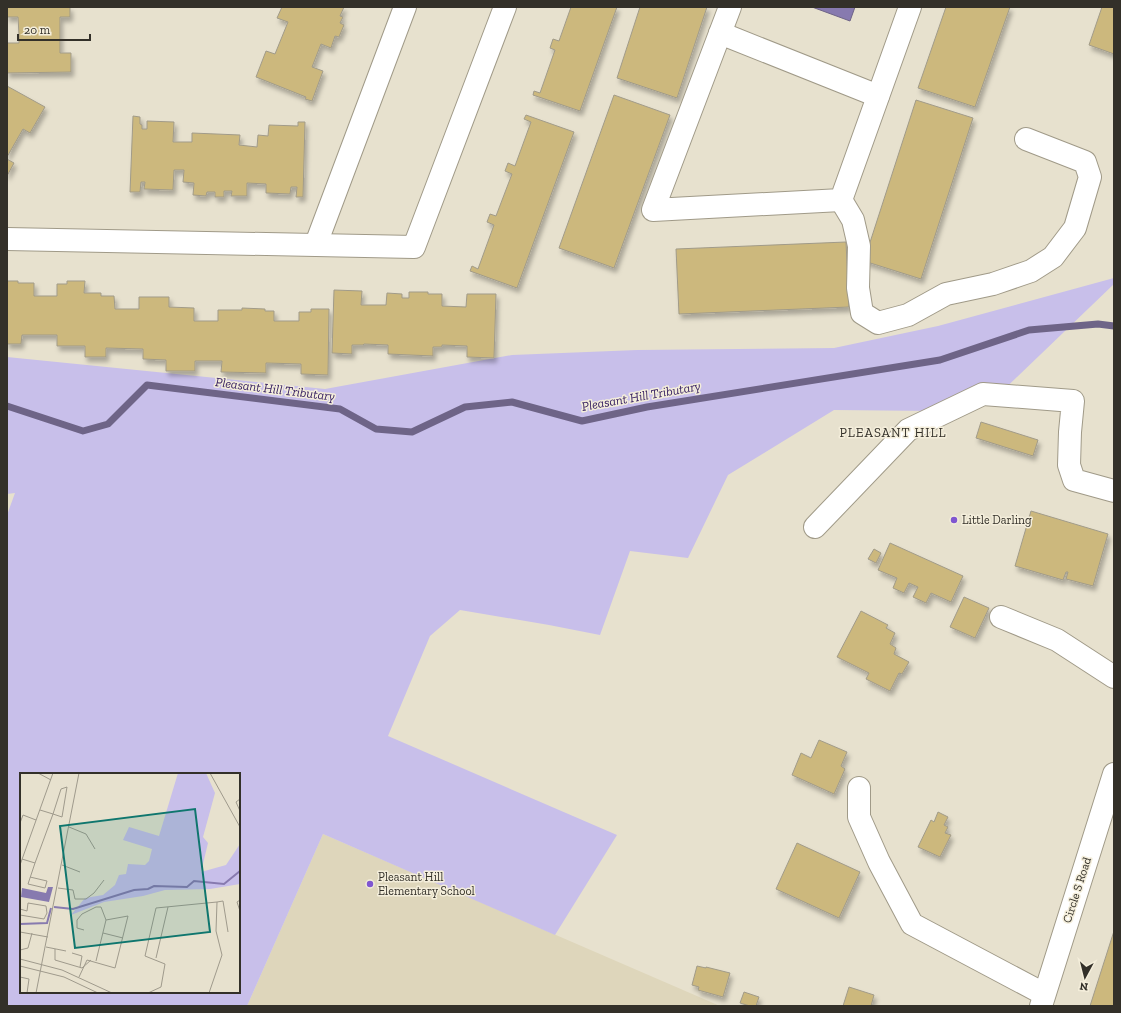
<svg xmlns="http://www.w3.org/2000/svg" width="1121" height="1013" viewBox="0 0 1121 1013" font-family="'Zilla Slab',serif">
<defs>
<filter id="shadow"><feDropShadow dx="2.5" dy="4.5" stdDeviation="2" flood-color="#0004"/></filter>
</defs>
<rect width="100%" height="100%" fill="#e7e1ce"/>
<path fill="#ded6bb" d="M323,834l397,172h-473z"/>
<path fill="#c8bfea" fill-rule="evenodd" d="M1114,278v6l-122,117 -57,10 -101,-1 -106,65 -40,83 -58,-7 -30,84 -51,-10 -89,-15 -30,26 -42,100 229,99 -62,100 -232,-101 -76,172h-240v-491l8,-22 -8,1v-137l318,32 187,-34 125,-5 197,-2 104,-22zM21,774h218v218h-218z"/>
<path fill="#877aaf" stroke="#6e6487" d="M812,7h43l-5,14z"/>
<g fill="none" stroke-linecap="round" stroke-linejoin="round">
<path stroke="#6e6487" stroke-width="7" d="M7,406l76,25 25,-7 39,-39 193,24 36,20 36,3 53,-25 47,-5 70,19 65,-14 293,-47 89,-30 69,-6 16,2"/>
</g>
<g fill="#ccb87d" stroke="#a19b89" filter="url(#shadow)">
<path d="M7,7h63v10h-10v36h11v19l-64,1v-30h12v-8l-1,-18h-11z"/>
<path d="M282,7h62l-4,9 3,1 -3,6 4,2 -5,12 -4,-1 -4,12 -10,-4 -9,23 11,4 -11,30 -7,-2 1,-2 -50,-20 10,-26 9,3 13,-32 -11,-4z"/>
<path d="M571,7h46l-37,104 -47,-16 1,-4 6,2 15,-43 -5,-2 3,-9 6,2z"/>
<path d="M640,7h67l-30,91 -60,-20z"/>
<path d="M946,7h64l-35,100 -57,-19z"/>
<path d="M1102,7h12v47l-25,-9z"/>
<path d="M7,86l38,21 -15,26 -7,-4 -16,28z"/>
<path d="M614,95l56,20 -56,153 -55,-20z"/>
<path d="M916,100l57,18 -52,161 -57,-18z"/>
<path d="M526,115l48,17 -57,156 -47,-17 2,-5 6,3 16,-44 -7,-3 3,-8 6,2 16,-42 -7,-3 3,-8 7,3 16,-44 -7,-3z"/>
<path d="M133,116l7,1v7l2,1v4h5v-8l27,1 -1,20h19v-9l48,2 -1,10 18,2 1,-12 10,1 1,-11 29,1v-4h7l-2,75h-7l1,-10h-6l-1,7 -24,-1v-9l-19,-1v13h-16l1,-5h-8v6h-9v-5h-8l-1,4 -13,-1 1,-12 -11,-1 1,-12h-10l-1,20 -29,-1 1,-7h-4l-1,10h-10z"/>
<path d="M7,159l7,4 -7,13z"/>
<path d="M846,242l3,65 -170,7 -3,-65z"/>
<path d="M7,281h11v2h16v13h23v-12h10v-3h18l-1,12h17v3h13l1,13h24v-12h30v10l25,1v13h24v-11h24v-2l23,1v2h9v10h25v-9h12v-3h18l-1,66 -27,-1v-10l-35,-1v10l-45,-1 1,-11h-27v10h-29v-11l-23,-1v-10l-37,-1v9h-21v-11h-28v-11h-35l-1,9h-14z"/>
<path d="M334,290l28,1 -1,14h25l1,-12 15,1v4h7v-6h19v2h14v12l24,1 1,-13h29l-2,64 -27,-1v-11l-25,-1v2h-9v9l-45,-2v-9l-24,-1 -1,1h-11v9l-20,-1z"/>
<path d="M981,422l57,18 -5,16 -57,-18z"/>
<path d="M1031,511l77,23 -15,52 -27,-7 2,-7h-2l-3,8 -48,-14z"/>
<path d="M890,543l73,33 -12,26 -20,-9 -5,10 -13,-6 5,-10 -9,-4 -5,10 -11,-5 4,-10 -19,-8z"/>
<path d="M874,549l7,4 -5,10 -8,-4z"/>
<path d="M964,597l25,11 -14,30 -25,-11z"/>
<path d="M861,611l27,14 -2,3 9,5 -5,11 6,4 -2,6 15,8 -7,12 -3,-1 -9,18 -24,-12 3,-6 -32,-16z"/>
<path d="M819,740l28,12 -6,14 4,3 -11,25 -42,-19 9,-22 10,5z"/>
<path d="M938,812l10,5 -4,8 4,2 -3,6 6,2 -11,22 -22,-10 13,-27 3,2z"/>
<path d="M797,843l63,29 -21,46 -63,-29z"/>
<path d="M1114,931v75h-24z"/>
<path d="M697,966l9,2v-1l24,6 -7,24 -25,-7 1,-3 -7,-2z"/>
<path d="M849,987l25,8 -3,11h-28z"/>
<path d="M744,992l15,5 -3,9h-6l-10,-3z"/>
</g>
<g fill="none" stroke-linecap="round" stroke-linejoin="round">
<defs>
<g id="minor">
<path d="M730,7l-77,203 188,-10 69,-193"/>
<path d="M720,33l158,63"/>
<path d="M841,200l12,20 6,26 -1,42 4,25 16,10 30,-8 38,-21 47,-10 38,-13 22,-14 22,-29 15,-51 -5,-15 -59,-23"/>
<path d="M7,239l407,8 91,-240"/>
<path d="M316,244l89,-237"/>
<path d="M815,527l93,-97 75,-36 90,7 -3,31 -1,33 5,15 40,11"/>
<path d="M1001,617l56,23 57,37"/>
<path d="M859,788v29l20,45 33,62 132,70"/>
<path d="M1041,1006l73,-232"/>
</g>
</defs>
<use href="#minor" stroke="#a09a88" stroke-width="24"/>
<use href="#minor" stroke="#fff" stroke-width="22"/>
</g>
<g fill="#7f56d0" stroke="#f4eedb" stroke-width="1.5">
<circle cx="954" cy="520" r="4"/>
<circle cx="370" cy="884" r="4"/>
</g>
<g text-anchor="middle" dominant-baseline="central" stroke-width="3" stroke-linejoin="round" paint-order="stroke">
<g font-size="12" fill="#333029" stroke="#f4eedb" text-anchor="start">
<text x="962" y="520">Little Darling</text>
<text x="378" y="877">Pleasant Hill<tspan x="378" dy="14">Elementary School</tspan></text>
</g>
<g font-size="12" fill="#333029" stroke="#f4eedb">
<text transform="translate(1077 890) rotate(-72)">Circle S Road</text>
</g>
<g font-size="13" font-style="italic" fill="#382163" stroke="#f4eedb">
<text transform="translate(275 389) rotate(7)">Pleasant Hill Tributary</text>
<text transform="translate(641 396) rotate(-10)">Pleasant Hill Tributary</text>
</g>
<g font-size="13" letter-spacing="1" fill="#333029" stroke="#f4eedb">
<text x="893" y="432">PLEASANT HILL</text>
</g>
</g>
<g transform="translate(20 773)">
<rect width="220" height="220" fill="#e7e1ce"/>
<path d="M158,0h28l9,20 -12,44 5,6 -7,29 25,-7 14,-21v40l-30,5 -45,1 -22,6 -39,6 -33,13 14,-17 18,-3 12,-10 4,-10 7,-1 2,-10 17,1 4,-4 3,-12 -29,-9 6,-13 30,9z" fill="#c8bfea"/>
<path d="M28,114h5l-4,15 -28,-5 1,-9 24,5z" fill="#877aaf"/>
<path fill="none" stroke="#877aaf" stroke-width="2" d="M34,134l19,2 61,-19 14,-1 6,-3 33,1 7,-6 30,3 16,-13M0,151l27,-1 4,-15"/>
<path fill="none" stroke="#9f9a8c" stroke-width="1" d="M18,0l13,7M190,0l30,54M220,26l-4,3 4,9M0,50l3,-8 13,5M49,54l17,7 9,15M2,86l13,4 18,-49 8,-25 6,-2 -5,30 -9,-3 -13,-4M0,92l33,-92M42,92l18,7M10,104l17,4 -2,7 -17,-4 7,-21M38,115l15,2 2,9h11l8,-6 10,-13M220,127l-3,2 3,9M197,129l6,-1 5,31M0,136l7,2 1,-8 18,3 1,7 -3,6 -24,-4M64,157l-7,-2v-8l5,-6 14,-7h5l5,13M0,159l28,5M83,160l20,5M26,174l20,4M35,176v11l27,8 9,-8M0,177l8,-2 4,-15M52,180l10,3 -2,11M136,185l12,-51M0,186l42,11 50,23M0,193l44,11 34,16M0,204l9,2 -2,14M59,204l8,-17 28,8 13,-52 -22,4 -10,41M16,220l43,-220M128,220l13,-6 4,-23 -20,-8 11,-48 61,-6 -1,29 6,24 -13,38"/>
<path fill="#0f766e" fill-opacity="0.15" stroke="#0f766e" stroke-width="2" d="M175,36l15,123 -135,16 -15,-122z"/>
<rect width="220" height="220" fill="none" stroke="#333029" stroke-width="2"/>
</g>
<rect width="1121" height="1013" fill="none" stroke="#333029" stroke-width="16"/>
<g transform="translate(1085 977) rotate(187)" stroke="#f4eedb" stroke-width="3" paint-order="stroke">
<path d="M0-3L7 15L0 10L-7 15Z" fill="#333029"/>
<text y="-6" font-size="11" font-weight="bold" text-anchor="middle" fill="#333029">N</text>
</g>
<path d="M18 34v6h72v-6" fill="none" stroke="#333029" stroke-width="2"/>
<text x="24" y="34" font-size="12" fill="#333029" stroke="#f4eedb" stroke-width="3" paint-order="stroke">20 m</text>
</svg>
